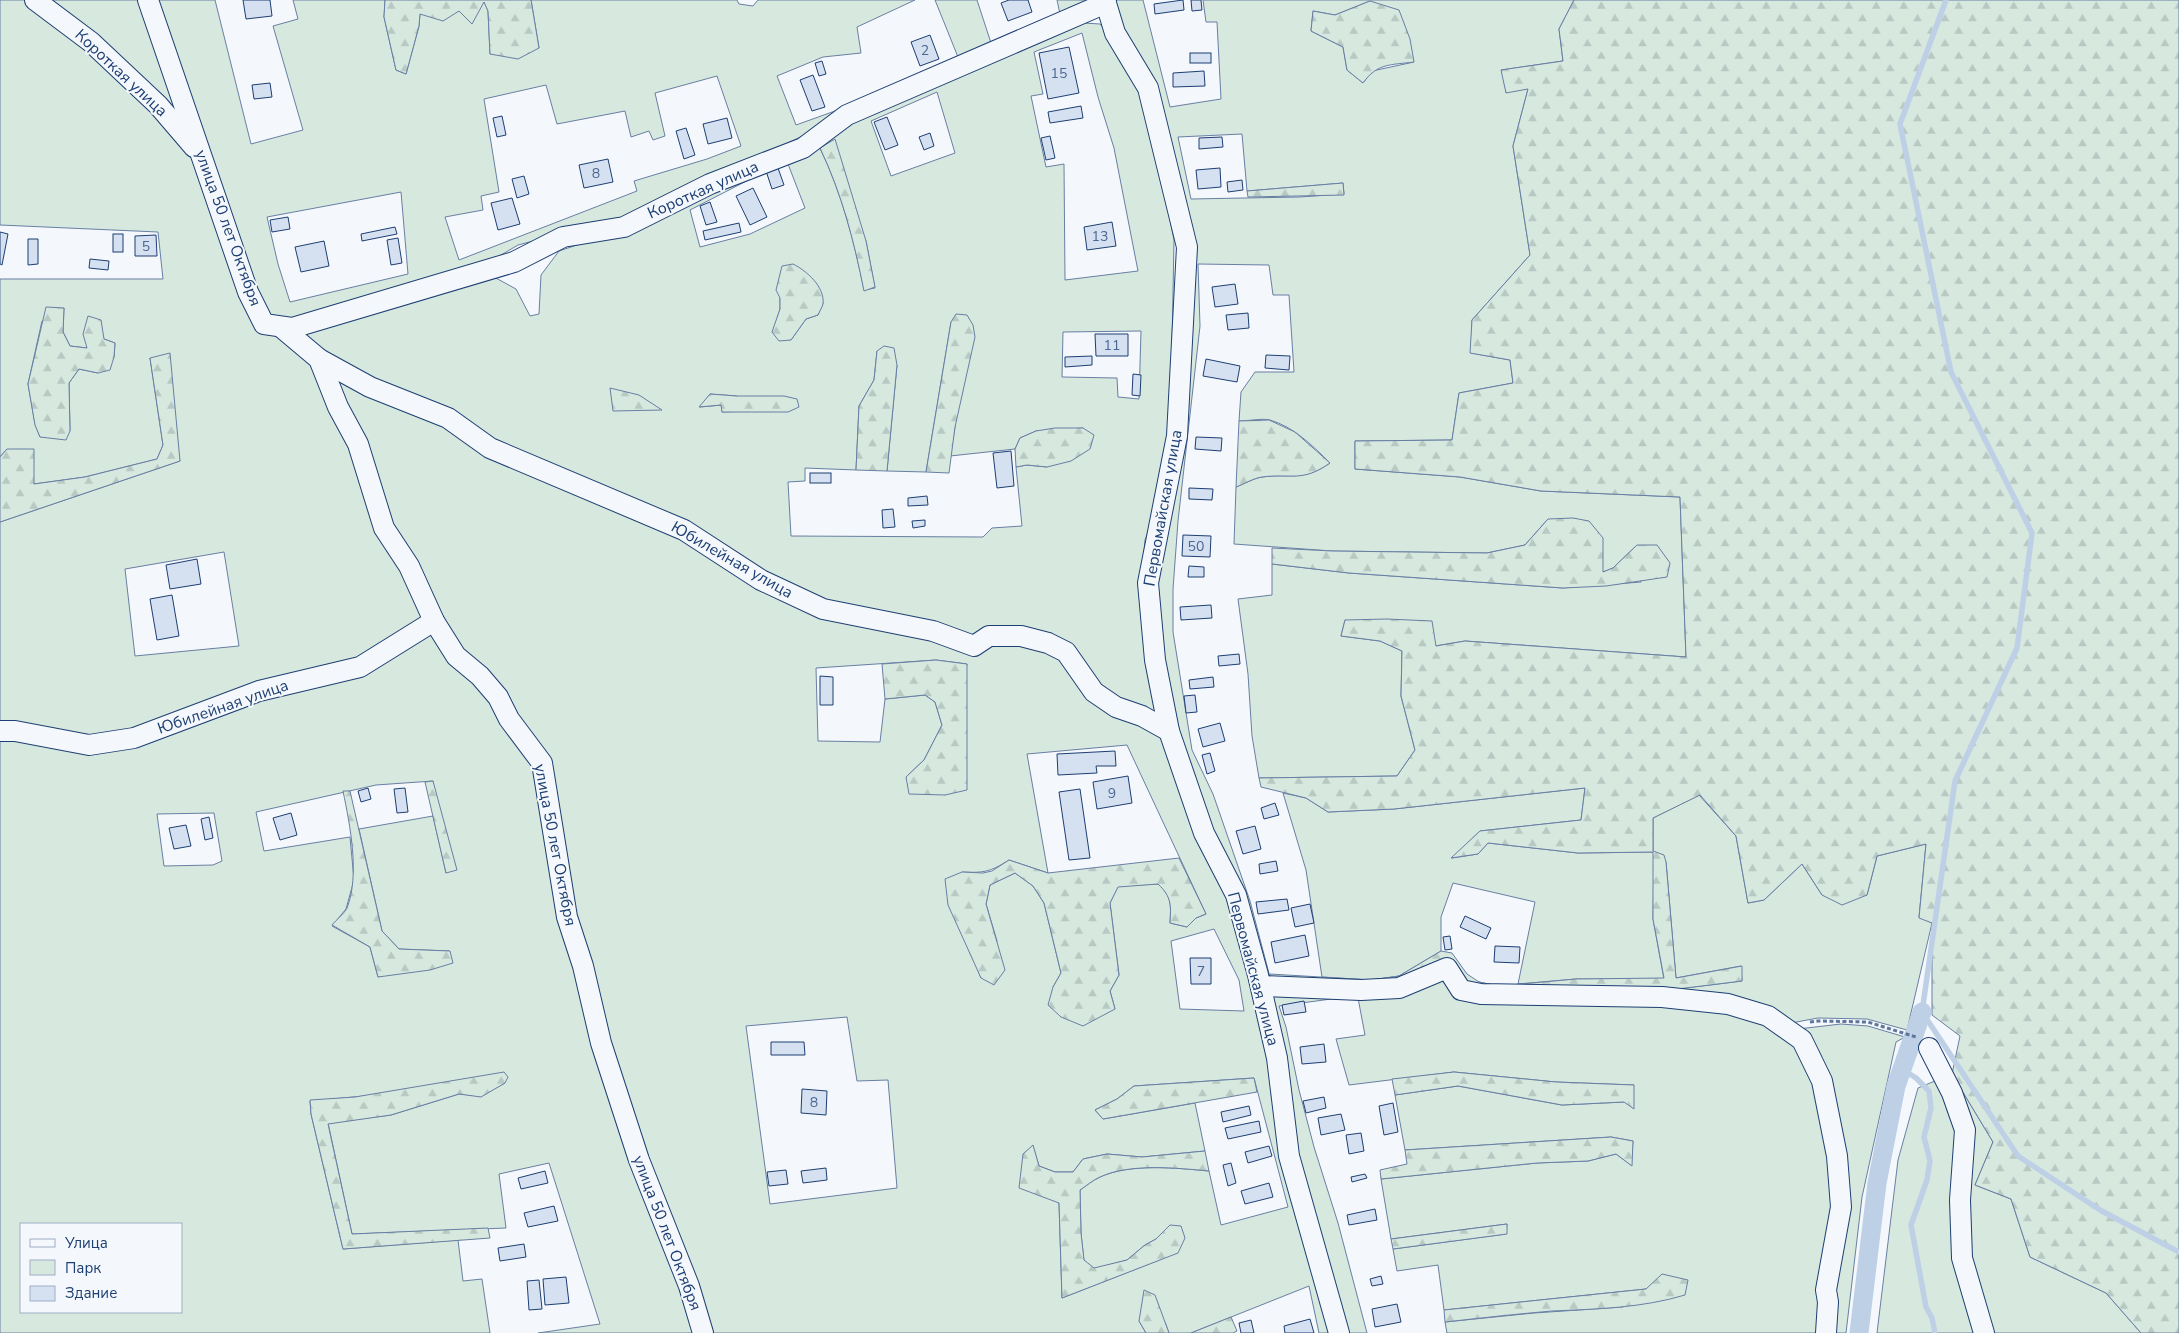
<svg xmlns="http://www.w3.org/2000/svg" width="2179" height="1333" viewBox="0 0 2179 1333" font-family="'Nunito Sans',sans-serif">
<defs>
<pattern id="forest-firs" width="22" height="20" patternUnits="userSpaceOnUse" patternTransform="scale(1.25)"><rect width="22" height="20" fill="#d7e8df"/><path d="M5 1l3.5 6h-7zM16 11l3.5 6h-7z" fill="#b8c8c3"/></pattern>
</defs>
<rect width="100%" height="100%" fill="#f4f7fb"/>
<g fill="#d7e8df" stroke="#687fa3" fill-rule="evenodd">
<path d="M0,0h215l36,144 52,-14 -30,-104 25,-7 -5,-19h92l-1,17 12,53 10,4 13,-48 1,-13 39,-2 25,-10 4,10 2,43 49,-6 -8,-48h206l2,4 14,2 5,-6h157l-58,27 4,26 -38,4 -46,19 19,49 39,-14 123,-54 -23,-57h42l14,43 69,-29 -3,-14h29l-9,9 -445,206 -114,30 -34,20 10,12 22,12 14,27 9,-2 2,-39 18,-24 30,-10 267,-124 228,-94 16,1 7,8 29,52 14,34 24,122 -3,159 -4,63 -14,57 -8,21 -4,44 8,82 87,247 99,420h-16l-10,-47 -118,47h-22l-4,-11 -26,-1 7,12h-608l62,-9 -51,-161 -50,11 7,54 -154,6 -24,-111 63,-8 68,-21 22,2 24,-13 -195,18 1,13 32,135 115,-9 5,41 19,-2 8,54h-490v-811l180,-61 -30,-103 13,87 -6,14 -72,18 -51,7 -27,-35 -7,8v-178h163l-5,-47 -158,-7zM1082,33l16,64 16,51 24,123 -73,9 -1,-116 -18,3 -15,-71 12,-2 -9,-42zM717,76l24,70 -34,13 -73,22 3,10 -178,69 -14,-43 38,-7 -2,-14 18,-4 -15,-93 62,-14 11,39 68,-13 6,26 18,-6 4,9 12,-4 -10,-43zM937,92l18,61 -64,23 -20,-55zM820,148l46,93 9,47 -11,2c-10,-49 -22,-96 -44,-142zM788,164l17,44 -55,26 -50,13 -10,-37 76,-39zM401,192l7,82 -118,28 -12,-38 -11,-47zM819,288l4,15 -5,12 -12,4 -15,21 -18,-8 7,-23v-11zM64,308l-1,24 7,14 17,2 17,-9 11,4 -1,14 -16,16 -19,-4 -10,14 1,48 -30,6 -5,-13 -7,-40 14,-63zM951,322l4,105 -5,29 65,-7 5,-11 16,-7 47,-3 -36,39 -20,-2 -11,2 6,59 -30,2 -9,9 -192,-1 -3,-54 17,-1v-13l51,2 3,-64 15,-26 3,-29 20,14 -10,106 39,1zM1141,331l-2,68 -21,-2 -1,-19 -55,-1 1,-45zM710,394l27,2 14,15 -29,1v-7l-22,2zM224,552l15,94 -104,10 -10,-87zM936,660l31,4 -22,131 -39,-18 18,-17 18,-35 -7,-23 -10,-7 -40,4 -5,43 -62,-1 -2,-73zM1127,745l79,169 -10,4 -9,9 -17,-4c1,-18 2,-27 -12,-39l-40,2 -8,17 9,72 -9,16 5,18 -62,-22 8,-14 -17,-70 -11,-17 -18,-13 -25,12 -4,19 11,37 -16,37 -9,-23 -10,-83c22,1 28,0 47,-12l39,13 -21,-119zM433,781l13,92 -13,-57 -74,13 23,102 17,18 50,2 -71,26 -8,-30 -38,-21 14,-17 8,-29 -4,-43 -86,14 -8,-39 120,-27zM214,813l8,48 -9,4 -49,1 -7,-52zM1214,929l25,51 5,31 -64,-2 -9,-68zM847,1017l10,64 31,-1 9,108 -127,16 -24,-178zM1254,1078l34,129 -67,18 -12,-54c-32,-3 -79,-8 -109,6 -7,3 -14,9 -20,13l1,44 3,27 10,8 33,-9 18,-15 11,-6 14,-14 -11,35 -97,38 -3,-95 -36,-49 10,-8 6,20 16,6h18l10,-13 24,-5 35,3 63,-6 -10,-48 -92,16 -8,-9 22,-11 17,-13zM21,1224h160v88h-160z"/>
<path d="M1110,0h33l27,107 51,-8 -4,-77h-11l-3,-22h371l-15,29 4,32 -62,9 27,19 -15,57 17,109 -58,65 -1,33 39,7 3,23 -54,10 -7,47 -97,1v28l105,8 81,14 139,6 6,160 -221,-16 -30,5 -90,-26 -4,16 39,5 22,10 -1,45 14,54 -18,26 -138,2 -7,-42 -4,-62 -10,-75 34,-4v-31l77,9 214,15 78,-6 -4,-37 -24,23 -10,4 -55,-53 -23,26 -38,8 -155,-2 -98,-7 2,-57c8,-3 18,-9 26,-10 29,-4 41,5 68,-14 -17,-17 -36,-36 -60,-43 -8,-2 -21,1 -31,1l2,-29 14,-20h39l-5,-77h-16l-4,-30 -71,-1 2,62 -22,195 -5,68v43l19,118 21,44 37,107 21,80h-5l-59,-149 -33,-104 -21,-144 30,-201 -9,-207 -57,-146zM1370,1l44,61 -42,9 -9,12 -16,-13 -4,-23 -32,-16 2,-20 22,4zM1242,134l5,57 96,-8 1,11 -45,3 -108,2 -13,-62z"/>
<path d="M1585,788l-4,32 -101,11 -28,27 26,-4 10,-11 90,10 75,-1v-34l46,-23 37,41 12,67 16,-3 38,-36 20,31h45l10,-39 49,-12 -7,73 13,6 -25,107 -40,-11 -49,-1 -27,5 -146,-30 97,-12 -1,-15 -65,12 -10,-116 -12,-10 -1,67 11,60h-88l-58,5 17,-82 -82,-19 -12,34v34l-42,25 -28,4 -49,-3 -16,-107 -23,-77 23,5 22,14 66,-3z"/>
<path d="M1449,976l114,23 185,13 59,43 31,151 -16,127h-375l-2,-11 89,-9 89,-6 23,-18 -202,21 -6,-45 -41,6 -4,-22 113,-15 1,-10 -116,15 -10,-60 156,-16 51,-2 28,-7 15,11 2,-24 -22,-4 -206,13 -10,-55 63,-9 104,19 62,-3 10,-17 -78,-3 -102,-10 -105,13 -13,-46 29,-4 -7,-37 -12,-1 -67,9 7,21 13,63 15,57 24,76 29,110h-23l-50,-178 -27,-165z"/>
<path d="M1841,1024l27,2 37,11 -9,5 -34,155 -16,136h-17l15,-157 -46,-147z"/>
<path d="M1952,1074l41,68 -18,43 36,14 19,58 76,36 35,40h-264l21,-173 20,-72z"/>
</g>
<g fill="url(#forest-firs)" stroke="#687fa3">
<path d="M385,0h146l8,48 -21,11 -28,-5 -2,-43 -4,-9 -12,22 -13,-13 -16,10 -23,-7 -1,12 -13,48 -10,-4 -12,-53z"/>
<path d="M1574,0h605v1333h-38l-35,-40 -76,-36 -19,-58 -36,-14 18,-43 -41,-68 8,-38 -28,-21v-92l-13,-5 7,-74 -49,12 -10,39 -25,10 -20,-10 -20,-31 -38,36 -16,3 -12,-67 -36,-41 -47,23v33l11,4 2,7 10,116 66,-12v15l-97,12 -179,-4 -12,-22 -50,14h-133l-1,-7 101,6 28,-4 42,-25 11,2 15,21 12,8 20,4 77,-7 88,-1 -11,-59v-67l-75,1 -90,-10 -10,11 -27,4 29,-27 101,-11 4,-32 -191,21 -66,3 -22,-14 -45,-11 -2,-9 138,-2 18,-26 -14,-54 1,-45 -22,-10 -39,-5 4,-16 42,-1 45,2 4,25 29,-5 221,16 -6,-160 -139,-6 -81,-14 -105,-8v-28l97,-1 7,-47 54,-10 -3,-23 -40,-7 2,-33 58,-65 -17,-109 15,-57 -22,4 -5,-23 62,-9 -4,-32z"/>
<path d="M1370,1l29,9 11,29 4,23c-23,3 -37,1 -51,21l-16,-13 -4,-23 -32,-16 2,-20 22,4z"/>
<path d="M835,139l31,102 9,46 -11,4c-10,-50 -22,-97 -44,-143z"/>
<path d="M1343,183l1,12 -96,2 -1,-6z"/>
<path d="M793,264c14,7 32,23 30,40 -1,4 -4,8 -5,11l-12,4 -15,21 -12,1 -7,-9 8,-23v-11l-4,-8 6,-24z"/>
<path d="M46,307l18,1 -1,24 7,14 17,2 -4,-14 5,-18 13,4 3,19 11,4 -1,14 -4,13 -12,3 -19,-4 -10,14 1,48 -4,9 -26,-3 -5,-12 -7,-41z"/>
<path d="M956,314l11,1 6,10 2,12 -20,90 -6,46 -23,-1 25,-150z"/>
<path d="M884,346l10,2 3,17 -10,106 -31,-1 3,-64 15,-26 3,-29z"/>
<path d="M170,353l10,108 -180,61v-65l7,-8h27v35l51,-7 72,-18 6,-14 -13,-87z"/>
<path d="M610,388l29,7 23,15 -49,1z"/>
<path d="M710,394l27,2h47l13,3 2,8 -11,5h-66l-1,-7 -22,2z"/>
<path d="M1269,420l26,12 35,31c-29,20 -38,10 -68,14 -8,1 -18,7 -26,10l3,-66z"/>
<path d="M1055,428h28l11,7 -4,14 -19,12 -24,6 -20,-2 -11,2 -1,-18 5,-11 16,-7z"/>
<path d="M1573,518l16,3 14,17v34l10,-4 24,-23h20l13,18 -3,14 -61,9 -43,2 -214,-15 -77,-9v-16l60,3 155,2 38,-8 23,-26z"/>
<path d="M936,660l31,4v126l-22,5 -36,-1 -3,-17 18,-17 18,-35 -7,-23 -10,-7 -40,4 -3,-35z"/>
<path d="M433,781l24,89 -11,3 -21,-91z"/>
<path d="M343,791h7l32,140 17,18 51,2 3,12 -23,7 -52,7 -8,-30 -38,-22c4,-5 12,-11 15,-17 13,-33 3,-83 -4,-117z"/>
<path d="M1179,858l27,56 -10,4 -9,9 -17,-4c1,-17 2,-26 -12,-39l-40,3 -8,16 9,72 -9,16 5,18 -32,17 -22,-9 -13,-12 5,-18 8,-14 -17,-70 -11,-17 -18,-13 -25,12 -4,19 19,66 -11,15 -13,-7 -33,-73 -3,-26 17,-7 21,1 9,-2 17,-11 39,13z"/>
<path d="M504,1072l4,5 -3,6 -24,14 -22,-3 -68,21 -63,9 24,110 136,-6 2,10 -147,11 -32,-135 -1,-14 45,-3z"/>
<path d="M1454,1072l102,10 78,3v24l-10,-7 -62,3 -104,-19 -63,9 -3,-16z"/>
<path d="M1254,1078l3,14 -154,27 -8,-9 22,-11 17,-13z"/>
<path d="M1611,1137l22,4 -1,25 -16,-12 -28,7 -51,2 -156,16 -1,-9 27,-6 -2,-14z"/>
<path d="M1033,1145l6,21 16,6h18l10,-13 24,-5 35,3 63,-6 4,20c-32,-3 -79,-8 -109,6 -7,3 -14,9 -20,13l1,43 3,27 10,8 33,-8 18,-15 11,-6 14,-14 11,1 4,12 -7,15 -116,45 -3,-95 -40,-15 4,-34z"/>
<path d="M1507,1224v10l-114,15 -2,-10z"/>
<path d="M1662,1274l26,6 -3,15c-43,13 -88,14 -133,16 -36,3 -71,7 -107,11l-1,-12 202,-21z"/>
<path d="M1144,1290l11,5 14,38h-23l-7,-12z"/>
<path d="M1231,1317l6,14 -4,2h-42z"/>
</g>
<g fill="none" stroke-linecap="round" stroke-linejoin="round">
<g stroke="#bed0e5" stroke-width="5.5">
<path d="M1946,0l-46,124 51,248 81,161 -15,115 -62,133 -33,231 96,144 82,54 79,42"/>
<path d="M1902,1069l14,9 13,13 2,17 -7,29 6,24 -3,19 -16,45 15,82 6,11 3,15"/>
</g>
<path stroke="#bed0e5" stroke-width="19" d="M1859,1333l18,-150 19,-97 26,-74"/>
</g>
<g fill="#d5e0f0" stroke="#1d3f73">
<path d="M243,0h27l2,16 -26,3z"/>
<path d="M1009,0h19l4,12 -24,9 -7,-18z"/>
<path d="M1183,0l1,10 -29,4 -1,-10z"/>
<path d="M1191,0h10l1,10 -10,1z"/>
<path d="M930,35l9,24 -19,7 -9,-24z"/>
<path d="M1069,47l10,46 -31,6 -9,-46z"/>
<rect x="1190" y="53" width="21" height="10"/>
<path d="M822,61l4,13 -7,2 -4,-13z"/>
<path d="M1204,71l1,15 -32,1v-14z"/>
<path d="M813,75l12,32 -13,4 -12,-31z"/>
<path d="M270,83l2,14 -18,2 -2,-14z"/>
<path d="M1081,106l2,12 -33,5 -2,-11z"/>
<path d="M502,116l4,19 -9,2 -4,-19z"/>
<path d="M887,117l11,28 -13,5 -11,-28z"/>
<path d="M727,118l5,20 -24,6 -5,-20z"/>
<path d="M686,128l9,27 -11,4 -8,-28z"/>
<path d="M930,133l4,13 -10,4 -5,-13z"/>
<path d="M1050,136l5,22 -9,2 -5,-22z"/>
<path d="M1222,137l1,10 -24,2v-11z"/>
<path d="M608,159l5,23 -29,6 -5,-23z"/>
<path d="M778,168l6,17 -12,4 -6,-18z"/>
<path d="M1220,168l1,19 -23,2 -2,-19z"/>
<path d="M524,176l5,18 -12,4 -5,-19z"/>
<path d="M1242,180l1,10 -15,2 -1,-10z"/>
<path d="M753,188l14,29 -17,8 -14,-29z"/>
<path d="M512,198l8,26 -22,6 -7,-27z"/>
<path d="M710,202l7,20 -11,3 -6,-19z"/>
<path d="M288,217l2,12 -18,3 -2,-12z"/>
<path d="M1112,222l4,24 -29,4 -3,-23z"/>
<path d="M739,223l2,9 -36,8 -2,-9z"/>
<path d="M395,227l2,7 -35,7 -1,-7z"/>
<path d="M0,232l8,2 -6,31 -2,-1z"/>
<rect x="113" y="234" width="10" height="18"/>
<path d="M156,235l1,21h-22v-20z"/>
<path d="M398,238l4,25 -11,2 -4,-25z"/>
<path d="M28,239h10v25l-10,1z"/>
<path d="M324,241l5,25 -28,6 -6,-25z"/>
<path d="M90,259l19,2 -1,9 -19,-2z"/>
<path d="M1235,284l3,20 -23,3 -3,-20z"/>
<path d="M1248,313l1,15 -21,2 -2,-15z"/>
<path d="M1095,334h33v22h-32z"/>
<path d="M1266,355l24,1 -1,14 -24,-2z"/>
<path d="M1092,356v9l-27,2v-10z"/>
<path d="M1206,359l34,7 -3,16 -34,-6z"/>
<path d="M1133,374l8,1 -1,21 -8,-1z"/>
<path d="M1196,437l26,1 -1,13 -26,-2z"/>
<path d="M1011,451l3,35 -17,2 -4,-35z"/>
<rect x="810" y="473" width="21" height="10"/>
<path d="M1189,488l24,1 -1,11 -23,-1z"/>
<path d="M927,496l1,9 -20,1v-8z"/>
<path d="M893,509l2,18 -12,1 -1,-18z"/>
<path d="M925,520v6l-12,2 -1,-7z"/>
<path d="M1183,535l28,1 -1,21 -28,-1z"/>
<path d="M197,559l4,25 -31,5 -4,-24z"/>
<path d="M1189,566l15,1v10h-16z"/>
<path d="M172,595l7,41 -22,4 -7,-41z"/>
<path d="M1211,605l1,13 -31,2 -1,-13z"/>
<path d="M1239,654l1,10 -21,2 -1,-10z"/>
<path d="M820,676l13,1v28h-13z"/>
<path d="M1213,677l1,10 -24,2 -1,-9z"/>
<path d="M1195,695l2,17 -11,1 -2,-17z"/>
<path d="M1220,723l5,18 -22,6 -5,-18z"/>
<path d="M1115,751l1,15h-20l1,7 -39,2 -1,-21z"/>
<path d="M1210,753l5,18 -8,3 -5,-19z"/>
<path d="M1128,776l4,27 -35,6 -4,-27z"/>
<path d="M368,788l3,11 -10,3 -3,-11z"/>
<path d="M405,788l3,24 -11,1 -3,-24z"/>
<path d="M1080,789l10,69 -21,2 -10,-68z"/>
<path d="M1275,803l4,12 -15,4 -3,-11z"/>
<path d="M291,813l6,22 -17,5 -7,-22z"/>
<path d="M209,817l4,21 -8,2 -4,-21z"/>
<path d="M186,825l5,21 -17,3 -5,-21z"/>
<path d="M1255,826l6,23 -18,5 -7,-23z"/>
<path d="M1276,861l2,10 -18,3 -1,-10z"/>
<path d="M1287,899l2,11 -31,4 -2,-12z"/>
<path d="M1310,904l4,19 -19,4 -4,-19z"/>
<path d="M1465,916l26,12 -5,11 -26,-12z"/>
<path d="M1305,935l4,21 -34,7 -4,-21z"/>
<path d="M1450,936l2,13 -7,1 -2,-13z"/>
<path d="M1495,946l25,1 -1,16 -25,-1z"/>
<path d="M1190,958h21v26h-20z"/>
<path d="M1304,1001l2,11 -22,3 -2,-10z"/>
<path d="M771,1042h33l1,13h-34z"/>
<path d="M1324,1044l2,18 -24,2 -2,-17z"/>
<path d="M802,1089l25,2 -1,24 -25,-2z"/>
<path d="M1324,1097l2,11 -20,5 -3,-12z"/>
<path d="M1393,1103l5,29 -14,3 -5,-29z"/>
<path d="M1249,1106l2,9 -28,7 -2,-10z"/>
<path d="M1341,1114l4,16 -24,5 -3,-17z"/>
<path d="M1259,1121l2,11 -33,7 -3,-11z"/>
<path d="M1361,1133l3,18 -15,3 -3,-19z"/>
<path d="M1269,1146l3,10 -24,7 -3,-11z"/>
<path d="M1231,1163l5,20 -8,3 -5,-21z"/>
<path d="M826,1168l1,12 -24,3 -2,-12z"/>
<path d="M786,1170l2,14 -19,2 -2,-14z"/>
<path d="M545,1171l3,12 -27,6 -3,-11z"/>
<path d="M1365,1174l2,4 -15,4 -1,-5z"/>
<path d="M1269,1183l4,14 -28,7 -4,-13z"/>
<path d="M554,1206l4,15 -30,6 -4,-14z"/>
<path d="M1375,1209l2,11 -28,5 -2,-10z"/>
<path d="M524,1244l2,13 -26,4 -2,-13z"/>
<path d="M1381,1276l2,8 -11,2 -2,-7z"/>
<path d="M566,1277l3,26 -24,2 -2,-26z"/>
<path d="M539,1280l3,29 -13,1 -2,-29z"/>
<path d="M1397,1304l4,18 -26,5 -3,-18z"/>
<path d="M1310,1319l4,14h-29l-1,-7z"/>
<path d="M1251,1320l3,13h-13l-2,-10z"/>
</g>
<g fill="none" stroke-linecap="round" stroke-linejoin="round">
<defs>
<g id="minor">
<path d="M35,0l56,42 67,63 36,42"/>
<path d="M148,0l100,292 16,32 28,4 222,-66 49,-25 61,-10 86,-43 93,-36 44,-33 259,-112"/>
<path d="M1105,0l10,33 33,55 39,159 -10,189 -29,147 7,77 14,71 35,102 32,62 22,80 19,83 12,98 50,177"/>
<path d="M281,327l38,32 19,48 20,37 26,84 25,38 25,55 22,35 24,20 18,21 11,22 33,44 25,154 16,49 18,77 38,117 50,126 14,47"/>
<path d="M319,359l51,28 78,31 42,30 194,82 77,50 62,29 110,22 41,15 15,-10h32l27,7 18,9 28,40 22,15 26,9 27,15"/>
<path d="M0,731h15l74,14 45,-7 125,-47 101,-24 74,-46"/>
<path d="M1261,986l100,4 38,-2 48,-20 14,22 20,4 181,3 66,7 40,12 34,24 20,41 15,75 4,51 -15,83 2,12 -2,31"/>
<path d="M1929,1048l23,45 13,37 -5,70 2,58 22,75"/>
</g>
</defs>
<use href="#minor" stroke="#1d3f73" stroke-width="22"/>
<path stroke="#5e769c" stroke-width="3" stroke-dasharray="4 2.5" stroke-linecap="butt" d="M1810,1022l8,-1 50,1 48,15"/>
<use href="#minor" stroke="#f4f7fb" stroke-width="20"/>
</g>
<g text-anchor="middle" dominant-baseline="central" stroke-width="4" stroke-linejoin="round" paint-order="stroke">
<g font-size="14" fill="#4b6792">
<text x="925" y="50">2</text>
<text x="1059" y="73">15</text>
<text x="596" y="173">8</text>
<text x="1100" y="236">13</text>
<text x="146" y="246">5</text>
<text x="1112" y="345">11</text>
<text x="1196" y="546">50</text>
<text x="1112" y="793">9</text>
<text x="1201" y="971">7</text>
<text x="814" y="1102">8</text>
</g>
<g font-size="16" fill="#1d3f73" stroke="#f4f7fb">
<text transform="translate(121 73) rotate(43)">Короткая улица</text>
<text transform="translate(703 190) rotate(-24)">Короткая улица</text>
<text transform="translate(228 228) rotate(70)">улица 50 лет Октября</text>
<text transform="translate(1163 508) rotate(-80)">Первомайская улица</text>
<text transform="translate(732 560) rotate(30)">Юбилейная улица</text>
<text transform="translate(223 707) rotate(-19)">Юбилейная улица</text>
<text transform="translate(555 845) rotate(79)">улица 50 лет Октября</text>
<text transform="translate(1253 969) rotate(75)">Первомайская улица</text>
<text transform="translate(667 1233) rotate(69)">улица 50 лет Октября</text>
</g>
</g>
<rect x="20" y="1223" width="162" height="90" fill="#f4f7fb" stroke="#9eadc5"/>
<rect x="30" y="1239" width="25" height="8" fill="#f4f7fb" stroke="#9eadc5"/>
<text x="65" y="1248" font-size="15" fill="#1d3f73">Улица</text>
<rect x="30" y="1260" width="25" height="15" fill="#d7e8df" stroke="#9eadc5"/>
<text x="65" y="1273" font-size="15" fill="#1d3f73">Парк</text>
<rect x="30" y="1286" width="25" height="15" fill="#d5e0f0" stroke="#9eadc5"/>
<text x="65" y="1298" font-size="15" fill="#1d3f73">Здание</text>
</svg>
